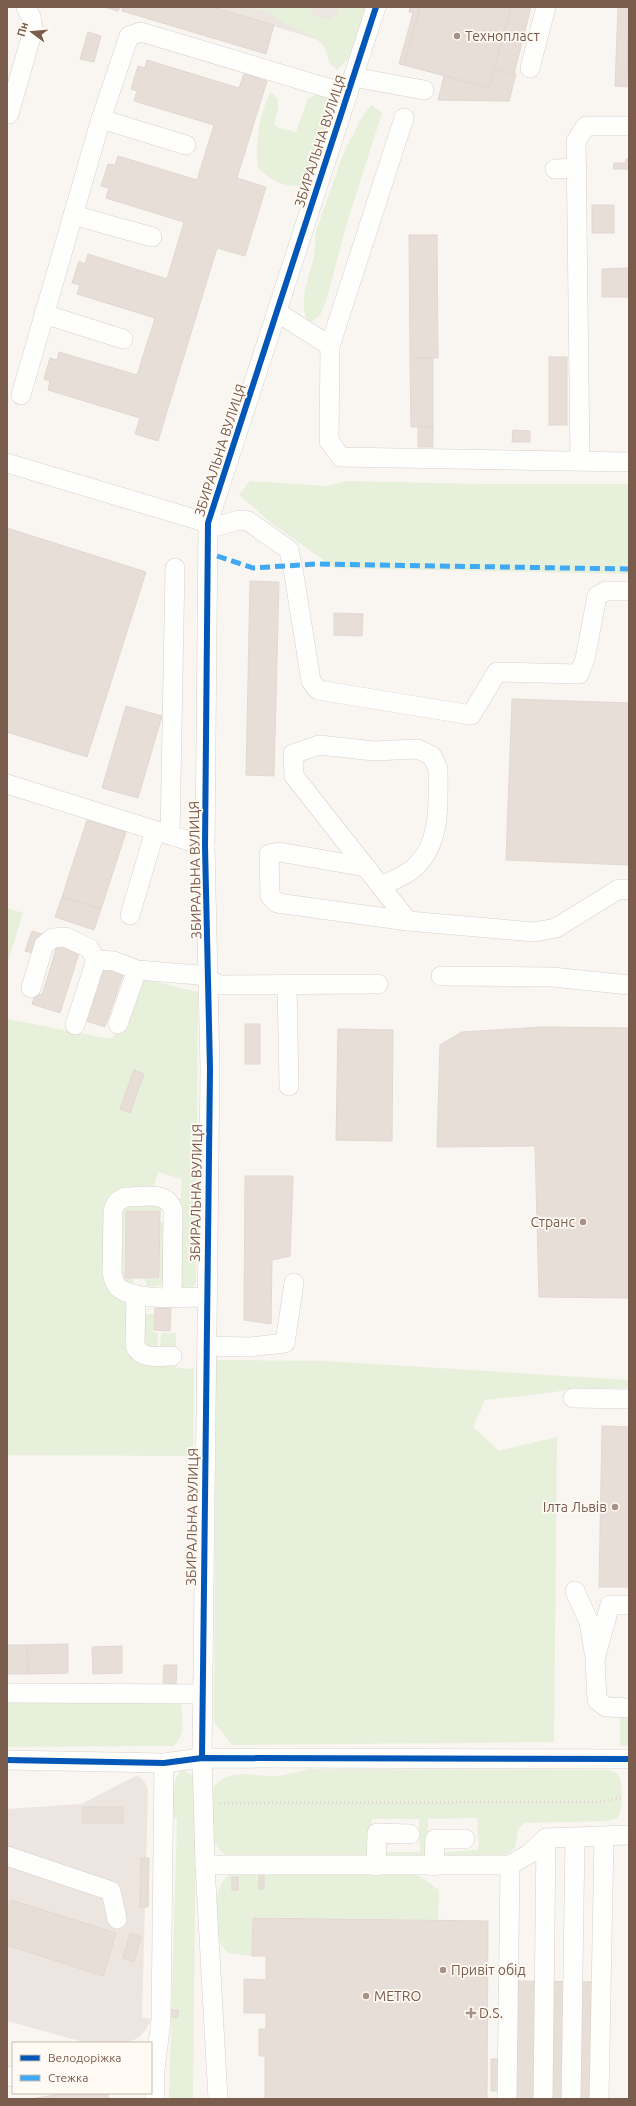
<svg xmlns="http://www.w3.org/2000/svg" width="636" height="2106" viewBox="0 0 636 2106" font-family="Ubuntu,sans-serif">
<rect width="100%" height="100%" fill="#f9f5f0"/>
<g fill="#ede5e0">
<path d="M212,7h136l-13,38z"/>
<path d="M138,1775l6,6 4,8 -6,228 9,2 -5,11 -7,7 -9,5 -43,1 -80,-22v-212l74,-5z"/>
</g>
<g fill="#e7f0db">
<path d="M246,7h67l-1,8 18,5 7,-7 2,-6h32l-17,46 -17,17 -8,-7c-3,-28 -24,-28 -44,-39 -5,-2 -9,-9 -14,-11 -8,-4 -17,-4 -25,-6z"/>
<path d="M271,92l7,7v10l-4,15 5,4 17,4 12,-33 9,-5 20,5 -28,84c-22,6 -34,1 -51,-15 -2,-25 0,-53 13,-76z"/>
<path d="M372,105l10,8 -36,113 -20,76 -6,13 -10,8c-2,-4 -6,-9 -6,-14 -3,-23 14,-48 11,-75l30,-85c11,-16 13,-30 27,-44z"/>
<path d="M250,481l77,5 21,-5 129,3h152v90l-294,-6 -65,-46 -31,-27z"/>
<path d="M7,908l16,5 -16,52z"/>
<path d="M144,979l54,13 -2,290 -4,5 -12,1 -3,-88 4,-2 1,-19 -24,-7 -5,17 -28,4 -17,83 21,24 2,47 46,13 -1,8 18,1 -1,87 -186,-1v-436l103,20 13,-10z"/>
<path d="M158,1201l10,9h-43l-1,68 10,1v6h-13l-3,-77z"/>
<path d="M160,1222h7l-4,63 -16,2 -2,-8h15z"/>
<path d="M144,1314h10l-1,18 5,1 -1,19h-11l-7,-34z"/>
<path d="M161,1333h15v19h-16z"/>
<path d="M216,1360l109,1 304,19v8h-53l-27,5 -64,7 -12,27 26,24 58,-14 -3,305 -322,3 -18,-23z"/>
<path d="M7,1700l174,2c1,16 6,33 -8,44l-166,1z"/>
<rect x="620" y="1717" width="9" height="29"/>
<path d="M310,1769l298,1c4,1 9,2 11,6 4,7 4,36 -2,42l-10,3 -82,2 -7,6 -3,19 -12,8h-59l2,-4 31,-2 2,-4 -2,-28 -49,1v38l-42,4v-9h34l-1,-33h-47l-3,37 -141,1c-17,-13 -17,-20 -17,-40 1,-8 -2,-23 3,-30 13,-20 43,-10 63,-11 10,-1 22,-5 33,-7z"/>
<path d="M182,1770l12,6 2,27 -3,296h-24l8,-280 -3,-1c0,-14 -4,-38 8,-48z"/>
<path d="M234,1872l181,1 24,17 -1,30 -186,-3v39l-24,-3 -9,-11 -2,-7c1,-20 -6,-53 17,-63z"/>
</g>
<g fill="#e6ded7" stroke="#e2d8d2">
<path d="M104,7h16l-2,4z"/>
<path d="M123,7h89l62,18 -8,29 -144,-43z"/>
<path d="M410,7h10l-16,58 -5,-1 14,-51 -4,-1z"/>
<path d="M420,7h91l-22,81 -85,-23z"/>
<path d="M511,7h20l-17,67 -20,-5z"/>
<path d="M618,7h11l-2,80 -12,-1z"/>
<path d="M88,32l13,4 -7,26 -14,-3z"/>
<path d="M147,60l92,28 5,-14 23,7 -30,97 29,9 -21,69 -28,-8 -59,193 -23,-7 5,-16 -92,-28 2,-9 -6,-2 6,-21 7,2 2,-8 78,23 18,-57 -78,-24 3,-9 -8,-2 7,-22 6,3 3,-10 79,25 17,-57 -78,-24 3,-10 -8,-2 7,-22 7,1 3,-9 79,24 17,-55 -80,-24 3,-10 -6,-2 7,-23 7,2z"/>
<path d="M494,69l22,5 -7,27 -71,-1 6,-24 45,12z"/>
<path d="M626,159h3v10h-16l1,-6h11z"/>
<rect x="592" y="205" width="22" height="28"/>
<path d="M409,235h28l1,123h-28z"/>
<path d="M629,268v29h-27v-28z"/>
<rect x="549" y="357" width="18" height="68"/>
<path d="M410,358h23v69h-22z"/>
<rect x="418" y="427" width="15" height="20"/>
<path d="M513,430l17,1v11h-18z"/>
<path d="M7,528l139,44 -59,185 -80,-25z"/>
<path d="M250,581l29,1 -5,194 -28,-1z"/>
<path d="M334,613l29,1 -1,22 -28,-1z"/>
<path d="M512,699l117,4v162l-123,-5z"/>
<path d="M126,706l36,10 -24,82 -36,-10z"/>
<path d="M87,820l39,12 -25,77 -39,-12z"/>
<path d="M62,897l39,12 -7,21 -39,-13z"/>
<path d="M32,931l10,3 -7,20 -10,-3z"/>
<path d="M58,943l22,7 -20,63 -28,-9 4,-11 6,2z"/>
<path d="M101,967l22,8 -18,52 -22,-7z"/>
<rect x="245" y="1024" width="15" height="40"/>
<path d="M542,1027l87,1v270l-90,-1 -4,-151 -98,1 3,-102 22,-13z"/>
<path d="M338,1029l55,1 -1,111 -56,-1z"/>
<path d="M134,1070l10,4 -14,39 -10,-4z"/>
<path d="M245,1176h48l-3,80 -18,4 -1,64 -27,-4z"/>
<path d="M126,1211h34l-1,67h-34z"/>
<path d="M155,1308h16l-1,23 -16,-1z"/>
<path d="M602,1426l27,1v160h-30z"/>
<path d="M68,1644v29l-40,1 -1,-29z"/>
<path d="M7,1645h20l1,29h-21z"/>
<path d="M122,1646v27l-29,1 -1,-27z"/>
<path d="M164,1665h13l-1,19 -13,-1z"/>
<rect x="83" y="1807" width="40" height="16"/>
<path d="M141,1858h8l-1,49h-8z"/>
<rect x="259" y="1870" width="5" height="19"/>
<rect x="232" y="1877" width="6" height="13"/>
<path d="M11,1900l105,33 -13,43 -96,-31v-34z"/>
<path d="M253,1918l235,3 -1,178h-222v-43h-6v-27h7v-16h-22v-34l22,1v-24h-14z"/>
<path d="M130,1933l11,4 -7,25 -11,-4z"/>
<path d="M514,1981l86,1 -1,117h-87v-8h-21v-32h22z"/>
<rect x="172" y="2010" width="6" height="7"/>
<path d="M68,2093h40v6h-78z"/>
</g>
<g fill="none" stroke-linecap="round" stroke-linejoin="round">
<defs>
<g id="minor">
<path d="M530,68l16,-61"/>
<path d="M353,77l71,13"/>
<path d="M9,114l24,-84 -2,-13 -5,-10"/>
<path d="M101,119l85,26"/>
<path d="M555,169l22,-1"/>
<path d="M73,215l79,22"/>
<path d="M277,312l53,34 -1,95 12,16 288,5"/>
<path d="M44,314l79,25"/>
<path d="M330,346l74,-228"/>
<path d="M21,395l80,-276 28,-83 12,-4 207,62"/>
<path d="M580,461l-4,-320 10,-15h43"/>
<path d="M7,463l211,63 21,-6 9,1 41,29 5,25 17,106 7,9 153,25 26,-43 82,2 6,-15 12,-63 9,-5h23"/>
<path d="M7,784l198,62"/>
<path d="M170,835l5,-267"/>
<path d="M366,867l-87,-15 -10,2 1,42 7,7 131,18"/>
<path d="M381,886c10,-5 24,-10 33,-18 28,-25 24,-65 24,-99l-6,-13 -14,-7 -44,2 -55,-6 -26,9 1,22 114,145 126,11 22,-4 63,-39 10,1"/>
<path d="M130,915l25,-84"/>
<path d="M441,976l111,1 77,8"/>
<path d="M287,985l2,101"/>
<path d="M31,988l13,-43 9,-7 12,-1 24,11 7,12 18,1 23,9 62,5 21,10 158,-1"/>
<path d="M118,1024l19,-54"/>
<path d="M75,1025l21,-65"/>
<path d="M136,1295l-1,51c6,14 25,10 37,10"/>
<path d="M172,1297l1,-87c-6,-20 -31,-13 -47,-13 -8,3 -11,6 -13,14l-1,62c1,5 2,10 6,14 16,15 67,10 89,10"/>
<path d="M207,1346l42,1 36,-4 9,-60"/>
<path d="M573,1398l56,1"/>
<path d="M575,1591l14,31 5,30"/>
<path d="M629,1605h-19l-15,54 2,41 9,7 23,1"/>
<path d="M7,1693l195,1"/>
<path d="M7,1760l157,3 38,-5 427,1"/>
<path d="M7,1856l104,35 6,28"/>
<path d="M205,1865h305l19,-11 17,-16 83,-3"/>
<path d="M376,1866l1,-33 33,1"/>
<path d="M434,1866l1,-27h30"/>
<path d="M7,2077l6,-1"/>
<path d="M155,2099v-29l6,-50 3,-257"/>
<path d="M218,2099l-13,-234 -3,-107 8,-689 -5,-223 3,-323 168,-516"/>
<path d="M507,2099l3,-234"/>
<path d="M543,2099l3,-261"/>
<path d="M571,2099l4,-260"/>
<path d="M599,2099l5,-262"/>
</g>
</defs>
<use href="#minor" stroke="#d7d1cb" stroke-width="20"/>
<path stroke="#dcd5d0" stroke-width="2.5" stroke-dasharray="1 3" stroke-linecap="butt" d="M220,1803l376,-1 25,-4"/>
<use href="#minor" stroke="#fefefd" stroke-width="19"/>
<path stroke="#3fa9f5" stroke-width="5" stroke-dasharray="10 5" stroke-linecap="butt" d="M217,556l36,12 63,-4 313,5"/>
<defs>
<g id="cycleway">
<path d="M202,1758l8,-689 -5,-223 3,-323 168,-516"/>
<path d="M7,1760l157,3 38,-5 427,1"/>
</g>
</defs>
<use href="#cycleway" stroke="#fffaf3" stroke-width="8"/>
<use href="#cycleway" stroke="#0057b8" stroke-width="6"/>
</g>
<g fill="#a69286" stroke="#fffaf3" stroke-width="1.5">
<circle cx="457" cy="36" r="4"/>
<circle cx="583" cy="1222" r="4"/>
<circle cx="615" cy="1507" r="4"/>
<circle cx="443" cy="1970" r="4"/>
<circle cx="366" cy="1996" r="4"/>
<path d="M469 2007h4v4h4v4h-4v4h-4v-4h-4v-4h4z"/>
</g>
<g text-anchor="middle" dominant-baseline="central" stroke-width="3.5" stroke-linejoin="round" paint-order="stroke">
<g font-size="14" fill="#7a5c4d" stroke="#fffaf3" text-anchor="start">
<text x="465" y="36">Технопласт</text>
<text x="575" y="1222" text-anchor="end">Странс</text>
<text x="607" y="1507" text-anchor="end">Ілта Львів</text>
<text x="451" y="1970">Привіт обід</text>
<text x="374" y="1996">METRO</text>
<text x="479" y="2013">D.S.</text>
</g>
<g font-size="14" fill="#7a5c4d" stroke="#fffaf3">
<text transform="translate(320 141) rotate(-72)">ЗБИРАЛЬНА ВУЛИЦЯ</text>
<text transform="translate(220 450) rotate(-72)">ЗБИРАЛЬНА ВУЛИЦЯ</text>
<text transform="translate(195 870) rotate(-91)">ЗБИРАЛЬНА ВУЛИЦЯ</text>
<text transform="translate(196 1193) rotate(-89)">ЗБИРАЛЬНА ВУЛИЦЯ</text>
<text transform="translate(192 1517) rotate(-89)">ЗБИРАЛЬНА ВУЛИЦЯ</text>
</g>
</g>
<rect width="636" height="2106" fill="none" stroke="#7a5c4d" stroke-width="16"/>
<rect x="12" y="2042" width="140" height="52" fill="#fffaf3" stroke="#cabbb1"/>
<rect x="20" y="2055" width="20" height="6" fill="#0057b8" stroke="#cabbb1"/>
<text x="48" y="2062" font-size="12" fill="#7a5c4d">Велодоріжка</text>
<rect x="20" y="2075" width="20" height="6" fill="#3fa9f5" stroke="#cabbb1"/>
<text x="48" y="2082" font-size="12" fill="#7a5c4d">Стежка</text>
<g transform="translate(32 32) rotate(286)" stroke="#fffaf3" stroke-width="3" paint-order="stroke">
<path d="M0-3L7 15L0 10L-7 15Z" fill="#7a5c4d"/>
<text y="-6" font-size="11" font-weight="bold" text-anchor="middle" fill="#7a5c4d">Пн</text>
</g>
</svg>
